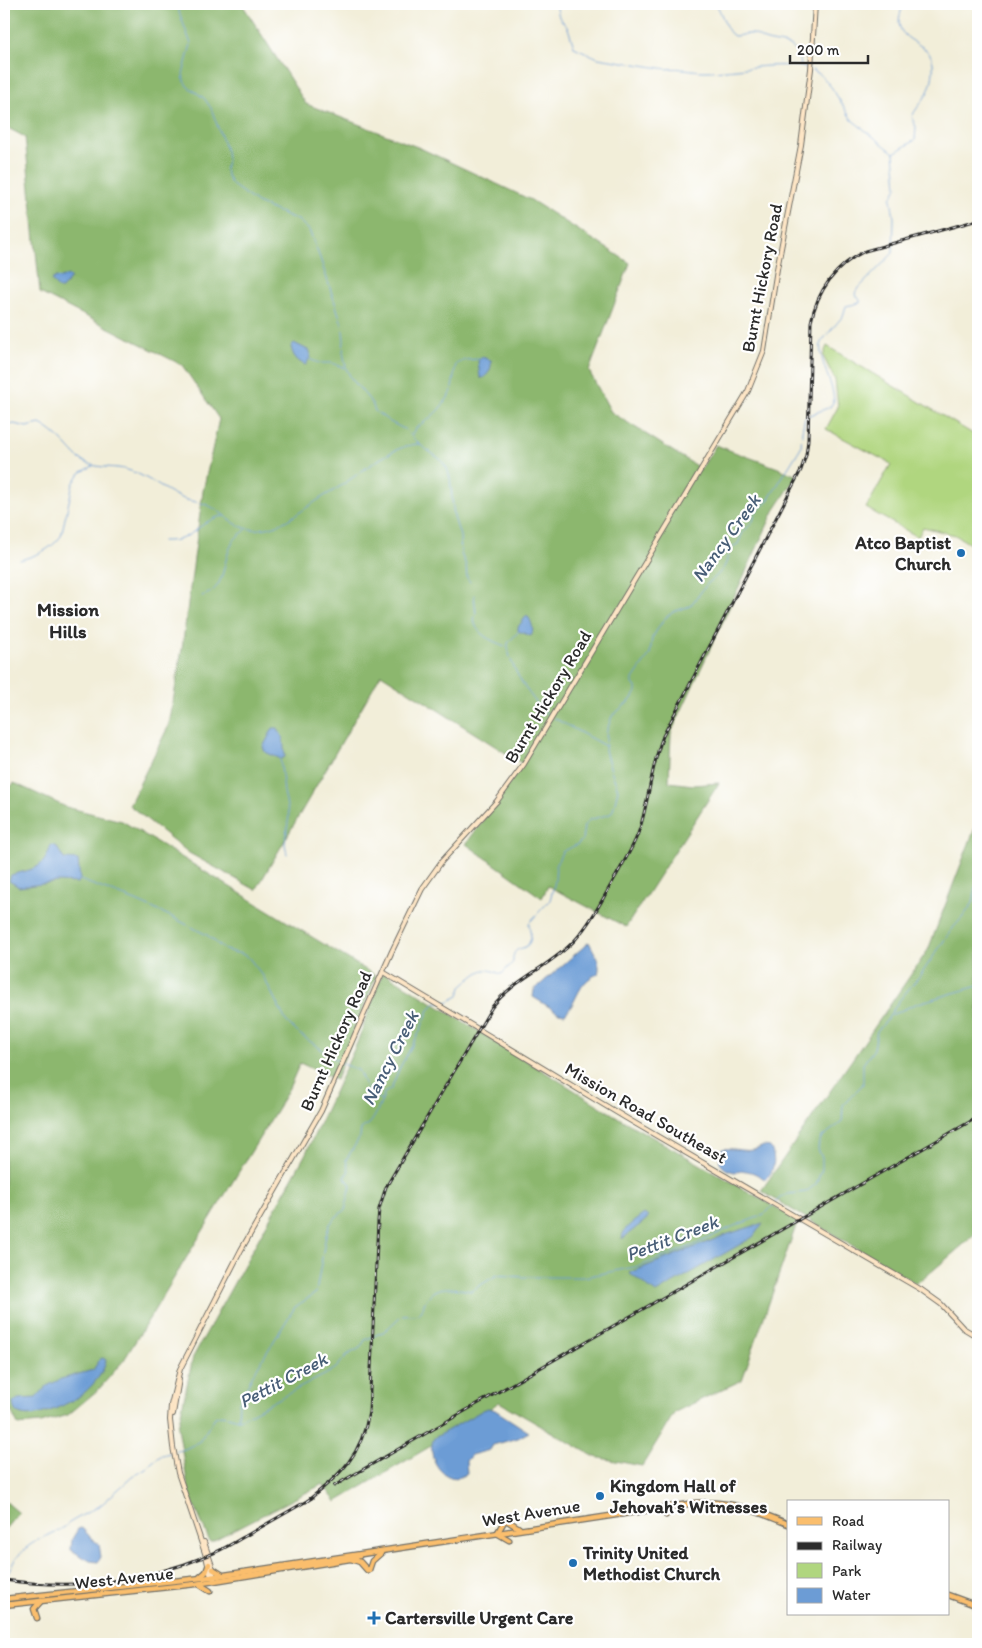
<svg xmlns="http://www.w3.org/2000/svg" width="982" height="1648" viewBox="0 0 982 1648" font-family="Itim,sans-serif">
<rect width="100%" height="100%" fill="#fff"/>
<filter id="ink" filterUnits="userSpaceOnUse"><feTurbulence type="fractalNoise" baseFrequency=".02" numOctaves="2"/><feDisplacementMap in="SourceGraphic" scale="10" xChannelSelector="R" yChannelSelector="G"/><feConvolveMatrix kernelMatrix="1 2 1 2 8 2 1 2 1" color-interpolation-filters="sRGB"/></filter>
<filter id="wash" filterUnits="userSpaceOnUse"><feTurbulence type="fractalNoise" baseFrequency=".0096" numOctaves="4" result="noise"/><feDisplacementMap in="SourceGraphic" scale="20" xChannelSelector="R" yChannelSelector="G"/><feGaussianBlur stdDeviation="1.12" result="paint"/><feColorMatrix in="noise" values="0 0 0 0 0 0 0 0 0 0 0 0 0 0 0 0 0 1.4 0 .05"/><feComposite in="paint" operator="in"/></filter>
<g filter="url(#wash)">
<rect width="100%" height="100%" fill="#f2eed9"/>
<path fill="#b0d67f" stroke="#6e8055" d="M827,346l151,91 -1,111 -22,-13 -32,-8 -5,10 -52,-29 25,-44 -65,-35 12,-22 -3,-27 -12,-24z"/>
<g fill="#8cb76e" stroke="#5c714c">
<path d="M4,4h238l64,100 114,44 111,52 99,63 -41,108 22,41 90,57 15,-24c27,11 55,19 81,31l-23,35 -103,222 -2,49 24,3 26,-2 -93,144 -78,-41 -6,12 -76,-54 57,-80 -142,-90 -125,216 -67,-37 -60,-48 40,-80 13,-76 21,-158 16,-72 -37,-54 -142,-72 -15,-156 -21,-11z"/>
<path d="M14,783l52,24 56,14 254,155 -40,104 -36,-17 -11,25 -10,18 -155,254 -25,29 -31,26 -27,8 -23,2 -14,-28v-604z"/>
<path d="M978,820v412l-55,47 -8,4 -154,-92 167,-241z"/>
<path d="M383,972l241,149 174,99 -56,160 -67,32 -33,54 -47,-9 -96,-55 -29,21 -134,79 -13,-18 -113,58 -21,-49 -11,-66 15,-70 112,-202 52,-112z"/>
<path d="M4,1500l15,13 -15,17z"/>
</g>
<g fill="#6c9cd5" stroke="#4c6480">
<path d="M68,275l3,3 -9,11h-3l-8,-9 5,-3 5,1z"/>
<path d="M294,343l16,8v6l-4,8c-9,-3 -14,-10 -15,-19z"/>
<path d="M482,357l9,3c1,8 -2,14 -8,18h-3l-2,-17z"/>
<path d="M527,615c4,5 8,15 4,21l-13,-5v-4z"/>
<path d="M273,728h5l5,11 2,18 -4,2 -16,-7 -2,-5z"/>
<path d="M51,845l5,1 8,13 14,1 2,20 -3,3 -19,-1 -39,5 -10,-6 2,-6c23,-7 33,-5 40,-30z"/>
<path d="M589,942c5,10 13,21 9,32 -21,8 -19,26 -33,40l-6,-1 -26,-16 1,-7z"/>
<path d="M763,1146l7,1c6,9 5,26 -5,32 -6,-3 -11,-7 -18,-8 -4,-1 -8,1 -12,1 -14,-2 -19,-11 -13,-23 16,-2 26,6 41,-3z"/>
<path d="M644,1214l4,3 -1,2 -25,20c0,-11 13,-18 22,-25z"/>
<path d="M763,1223l-10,14 -97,56 -27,-20 99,-39z"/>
<path d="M103,1358l3,2c-1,11 -12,24 -21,32 -11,10 -71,41 -72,11l5,-4 18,-1 11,-12 14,-7 32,-9 7,-11z"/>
<path d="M488,1408l7,2 34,22 -11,6 -25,7 -3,5 -19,5 -5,6 1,12c-20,17 -43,-16 -33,-35l49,-28z"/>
<path d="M81,1528l2,1 9,10 7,5 2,13 -3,5 -8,-1 -19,-11 1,-11 6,-10z"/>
</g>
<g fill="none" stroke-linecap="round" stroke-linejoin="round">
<g stroke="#6c9cd5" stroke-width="1">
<path d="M176,4l15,40 -8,30 1,6 3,6 17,12 7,10 15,42 1,10 -2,10 6,14 26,19 41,17 11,10 11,28 22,66 2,16 -1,12 3,16 5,10 21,25 3,8 15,11 16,8 13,14 21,15 7,9 3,10 4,39 6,19 1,18 5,11 1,13 3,4"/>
<path d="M556,4l3,13 9,11 6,19 24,11 69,11c13,-2 25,2 38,2 34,0 70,-10 104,-3"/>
<path d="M716,4c7,10 9,27 18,32 6,0 14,-3 19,-2 4,1 7,4 11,6 18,6 34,0 37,26"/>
<path d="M812,70l9,5 11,13 20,32 42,33"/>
<path d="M894,153l21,-13 1,-13 -4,-10c3,-8 9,-13 13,-20 6,-8 9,-24 8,-34 -3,-26 -49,-18 -29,-59"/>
<path d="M309,359l10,4h13l13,5"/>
<path d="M4,426l10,-2 13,3 13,-3c10,5 22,16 29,24 5,5 8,10 14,13 13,8 27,5 41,8 21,5 37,20 57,29 8,4 17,3 26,7 20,8 28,27 53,24 25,-2 45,-22 66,-34 25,-13 63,-50 92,-51"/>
<path d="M412,435c3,-10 12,-11 19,-18 5,-4 10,-10 14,-15 9,-11 8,-25 11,-38l9,-4 15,-1"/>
<path d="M162,541c8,0 16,0 23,-4 14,-7 23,-20 39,-21"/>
<path d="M20,560c15,-4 31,-10 41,-24l12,-52 7,-11 13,-7"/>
<path d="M474,595l2,19 -2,5c2,17 19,22 33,28"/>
<path d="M202,596c25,-7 19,-32 30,-52 3,-7 9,-10 14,-14"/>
<path d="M519,631l-11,12c-2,20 26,62 42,73"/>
<path d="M554,718l51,28"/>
<path d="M280,758l4,34 5,23 -4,29 2,10"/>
<path d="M80,880l56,21 34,15 37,19 18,15 17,4 7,4 14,18 23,45 12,12 43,30 17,7c10,19 4,18 24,31"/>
<path d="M891,1015l27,-12 60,-17"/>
<path d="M238,1419l1,-16 13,-27 43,-69 21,-14 10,-58 4,-11 7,-8 8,-6 6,-24 -1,-3 -5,-5 4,-8 -3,-10 14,-23 1,-8c2,-2 5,-3 8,-5 5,-4 14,-24 15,-31l7,-4 8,-20 20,-36 10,-23 6,-8h12l12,-6 2,-9c5,-4 18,-17 24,-17 6,-1 11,3 17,4l11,-12c-1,-19 13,-9 17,-21 2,-5 -1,-13 -1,-18l21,-23 5,-19 1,-16 6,-13 16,-8 4,-4 2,-14 5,-6 21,-6 3,-4 5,-20 -11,-32 -2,-9 2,-19 5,-14 19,-16 5,-8v-5l-3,-3v-5l17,-25 2,-16 12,-19 9,-7 17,-6 18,-23c4,-2 16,-14 17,-18 3,-5 2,-11 3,-16l10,-5 4,-10 11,-13 3,-9 11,-10 34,-55 1,-16 3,-14 25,-10 4,-6c-1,-20 -16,-40 -13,-59l22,-26 3,-10 14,-3v-3l-5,-6 1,-3 37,-38 1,-35 -3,-19 6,-12 -3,-34"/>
<path d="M4,1583c8,-25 20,-37 44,-48 7,-4 15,-5 21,-12l33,-19 30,-27 14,-8 5,-6 11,-8 23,-6 14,-7 16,-25 6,-2 7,1 10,3 4,-1 86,-45 8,-5 11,-13 13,-7 5,-8 20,-9 17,-16c5,-1 12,1 16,-1 4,-2 5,-6 6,-10 9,-22 28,-16 47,-13l26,-16 26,2h61l56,-11 52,-20 42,-20 30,-11 17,-18 7,-3 18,-2 10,-8 6,-15v-11l-4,-9 1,-7 3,-5 20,-15 1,-17 20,-21v-20l11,-15 3,-18 10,-11 11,-18 24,-29 30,-44 10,-11 11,-15 5,-27"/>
</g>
</g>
</g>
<g filter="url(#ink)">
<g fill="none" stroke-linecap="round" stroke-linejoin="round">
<defs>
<g id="secondary">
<path d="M383,972l243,146 294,171 21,15 22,24 15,9"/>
<path d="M173,1414l6,-35"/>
<path d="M204,1542l9,27 1,10"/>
<path d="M211,1577l-5,-21 -28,-83 -5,-26 -3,-27 1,-15 9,-36 61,-119 80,-139 71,-160 30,-62 20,-28 55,-60 27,-37 224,-373 16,-40 13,-82 24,-124 10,-76 4,-65"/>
</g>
<g id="primary">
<path d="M658,1509l8,6"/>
<path d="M506,1520l13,8"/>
<path d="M498,1532l8,-14"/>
<path d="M497,1533l12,7"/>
<path d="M351,1559l9,3 7,8"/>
<path d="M213,1569l8,5"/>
<path d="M369,1570l3,-9 9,-8"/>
<path d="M200,1577l6,-5 3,-8"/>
<path d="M199,1584l11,7"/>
<path d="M948,1595l30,11"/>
<path d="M4,1599l207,-22 484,-74c35,-3 62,8 93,21"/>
<path d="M4,1605l192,-21 154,-25 9,-3"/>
<path d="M37,1618l-3,-9 7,-8"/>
</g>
</defs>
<use href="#secondary" stroke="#716f68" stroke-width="6"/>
<use href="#primary" stroke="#716f68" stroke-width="7"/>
<use href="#secondary" stroke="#fde5c5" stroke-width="4"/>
<use href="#primary" stroke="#fabe6d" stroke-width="4.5"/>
<defs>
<g id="rail">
<path d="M334,1486l644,-369"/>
<path d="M306,1502c34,-28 55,-44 63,-90l9,-191 1,-12 7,-22 106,-180c23,-29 58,-40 83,-67 17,-19 28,-42 41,-64 10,-18 21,-35 26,-55 8,-29 10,-57 21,-85l138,-266 5,-15 2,-15 3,-118c6,-31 25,-57 54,-71l113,-31"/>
<path d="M4,1580c72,10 137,3 205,-25 14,-5 27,-14 40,-21 21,-12 42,-24 63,-36"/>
</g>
</defs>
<use href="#rail" stroke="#2b2b2b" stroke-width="3"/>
<use href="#rail" stroke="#fff" stroke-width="1" stroke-dasharray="4" stroke-linecap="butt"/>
</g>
</g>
<g fill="#1f6fb2" stroke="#fff" stroke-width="2">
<circle cx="961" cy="553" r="5"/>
<circle cx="600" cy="1496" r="5"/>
<circle cx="573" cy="1563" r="5"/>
<path d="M371.5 1610.5h5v5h5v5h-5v5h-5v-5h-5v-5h5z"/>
</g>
<g text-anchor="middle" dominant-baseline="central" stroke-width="4.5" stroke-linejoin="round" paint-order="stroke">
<g font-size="18" fill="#2b2b2b" stroke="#fff">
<text transform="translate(762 278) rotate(-79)">Burnt Hickory Road</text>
<text transform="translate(548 697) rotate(-59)">Burnt Hickory Road</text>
<text transform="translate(336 1041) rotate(-66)">Burnt Hickory Road</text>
<text transform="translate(646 1113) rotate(30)">Mission Road Southeast</text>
<text transform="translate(531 1513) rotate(-9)">West Avenue</text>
<text transform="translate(124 1578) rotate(-6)">West Avenue</text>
</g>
<g font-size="18" font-weight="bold" fill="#2b2b2b" stroke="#fff" text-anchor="start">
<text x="951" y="543" text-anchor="end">Atco Baptist<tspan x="951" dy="21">Church</tspan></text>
<text x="610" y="1486">Kingdom Hall of<tspan x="610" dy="21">Jehovah’s Witnesses</tspan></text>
<text x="583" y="1553">Trinity United<tspan x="583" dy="21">Methodist Church</tspan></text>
<text x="385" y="1618">Cartersville Urgent Care</text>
</g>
<g font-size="19" font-style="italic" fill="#485e77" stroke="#fff">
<text transform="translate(726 538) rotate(-54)">Nancy Creek</text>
<text transform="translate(390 1058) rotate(-63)">Nancy Creek</text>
<text transform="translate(672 1238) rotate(-21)">Pettit Creek</text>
<text transform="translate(283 1380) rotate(-28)">Pettit Creek</text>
</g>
<g font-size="19" font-weight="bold" fill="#2b2b2b" stroke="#fff">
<text x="68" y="609">Mission<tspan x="68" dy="22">Hills</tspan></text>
</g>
</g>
<rect width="982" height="1648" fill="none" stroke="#fff" stroke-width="20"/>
<rect x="787" y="1500" width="162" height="115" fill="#ffffff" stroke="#aaaaaa"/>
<rect x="797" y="1517" width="25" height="8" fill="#fabe6d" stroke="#aaaaaa"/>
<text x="832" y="1526" font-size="15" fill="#2b2b2b">Road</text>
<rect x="797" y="1542" width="25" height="8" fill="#2b2b2b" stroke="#aaaaaa"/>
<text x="832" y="1550" font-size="15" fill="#2b2b2b">Railway</text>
<rect x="797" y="1563" width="25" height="15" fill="#b0d67f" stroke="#aaaaaa"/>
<text x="832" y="1576" font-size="15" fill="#2b2b2b">Park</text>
<rect x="797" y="1588" width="25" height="15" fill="#6c9cd5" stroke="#aaaaaa"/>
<text x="832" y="1600" font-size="15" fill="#2b2b2b">Water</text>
<path d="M790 55v8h78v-8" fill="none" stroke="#2b2b2b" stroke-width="2.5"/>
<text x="797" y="55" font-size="15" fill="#2b2b2b" stroke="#ffffff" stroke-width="4" paint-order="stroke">200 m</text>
</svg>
